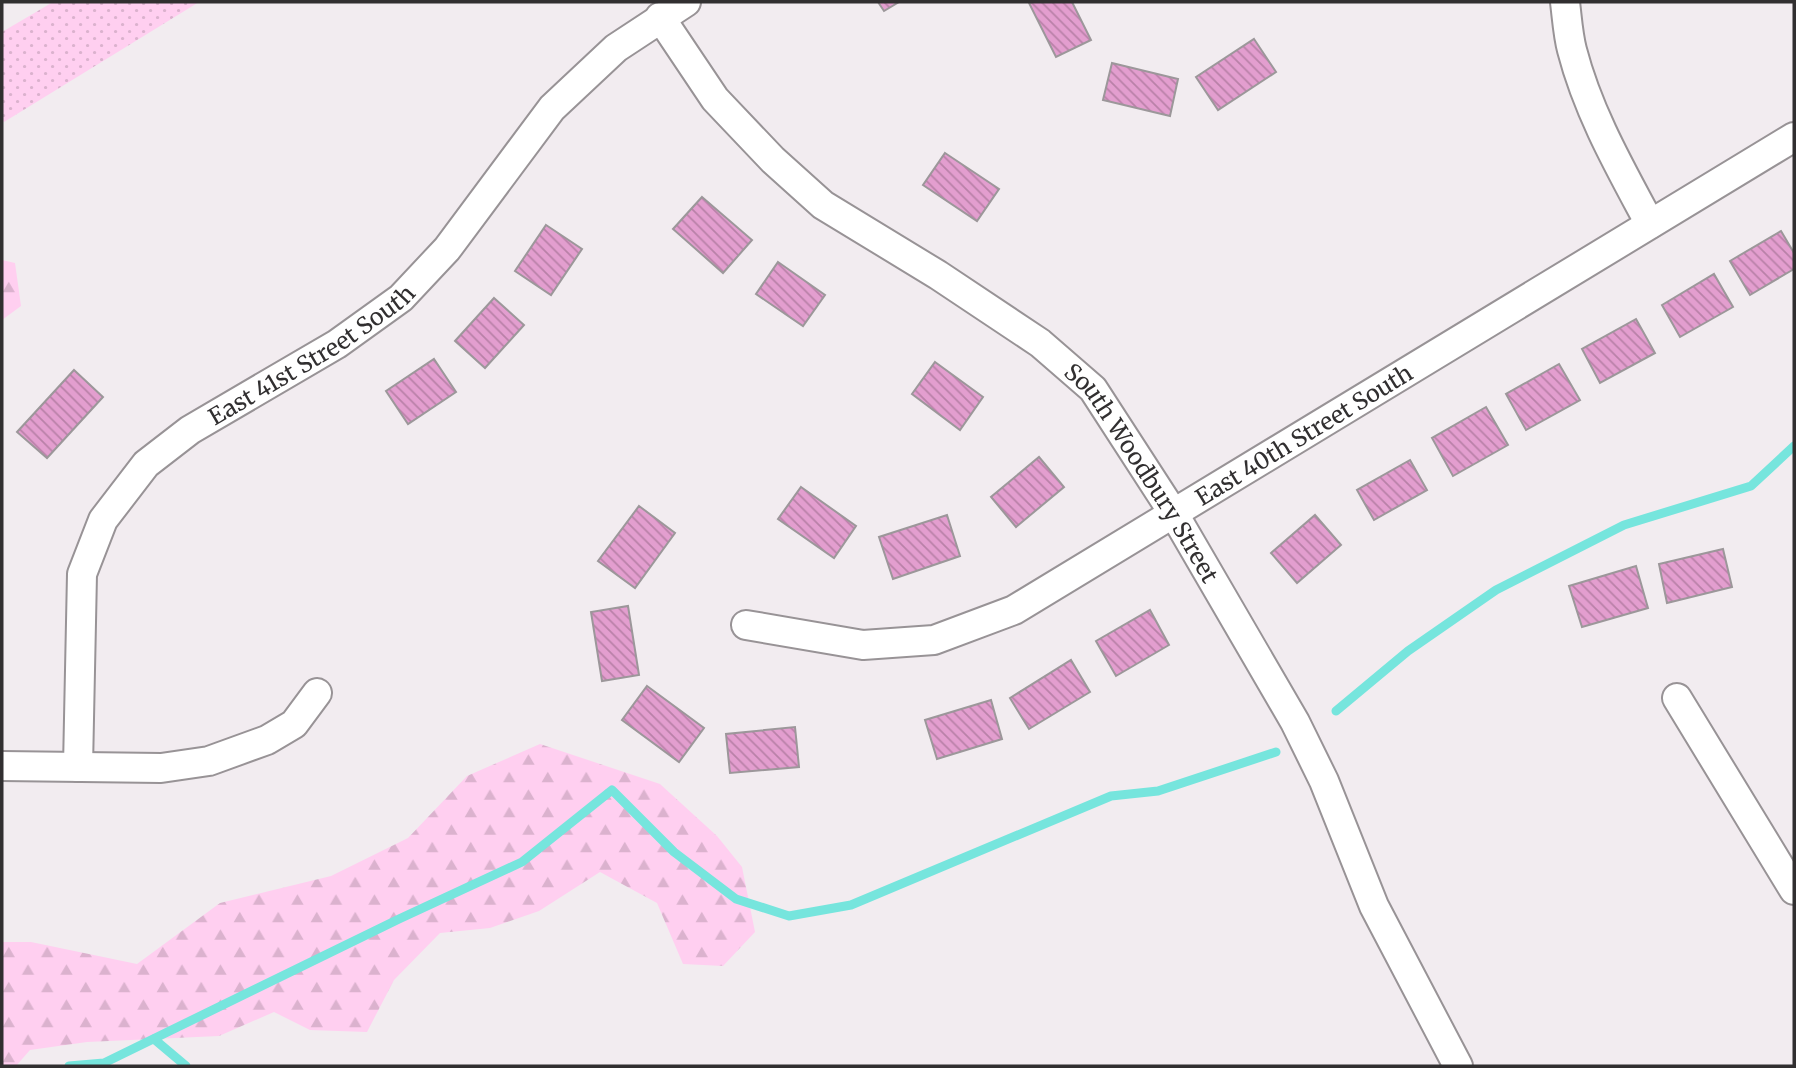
<svg xmlns="http://www.w3.org/2000/svg" width="1796" height="1068" viewBox="0 0 1796 1068" font-family="Merriweather,serif">
<defs>
<pattern id="grass-dots" width="8" height="8" patternUnits="userSpaceOnUse" patternTransform="scale(1.75)"><rect width="8" height="8" fill="#ffcff0"/><path d="M2 2h.1M6 6h.1" fill="none" stroke="#dbb2ce" stroke-width="1.8" stroke-linecap="round"/></pattern>
<pattern id="forest-firs" width="22" height="20" patternUnits="userSpaceOnUse" patternTransform="scale(1.75)"><rect width="22" height="20" fill="#ffcff0"/><path d="M5 1l3.5 6h-7zM16 11l3.5 6h-7z" fill="#dbb2ce"/></pattern>
<pattern id="building-back-hatch" width="6" height="6" patternUnits="userSpaceOnUse" patternTransform="scale(1.75)"><rect width="6" height="6" fill="#e39ecf"/><path d="M-1 5l2 2M0 0l6 6M5-1l2 2" fill="none" stroke="#b981a8"/></pattern>
</defs>
<rect width="100%" height="100%" fill="#f2ecf0"/>
<path fill="url(#grass-dots)" d="M53,2h146l-195,120 -2,-3v-87z"/>
<g fill="url(#forest-firs)">
<path d="M2,260l13,3 6,43 -19,14z"/>
<path d="M540,744l120,40 57,52 25,31 13,65 -32,34 -40,-2 -26,-61 -57,-31 -61,39 -49,17 -50,5 -46,47 -27,52 -57,-2 -36,-18 -55,24 -132,6 -57,8 -14,16h-14v-124h29l106,22 83,-61 111,-27 77,-38 59,-62z"/>
</g>
<g fill="none" stroke-linecap="round" stroke-linejoin="round">
<g stroke="#76e5dd" stroke-width="9">
<path d="M1336,711l72,-60 88,-61 128,-65 127,-39 43,-40"/>
<path d="M154,1039l32,27"/>
<path d="M69,1066l35,-3 295,-144 123,-57 90,-72 62,62 62,47 53,17 62,-11 260,-109 47,-5 118,-39"/>
</g>
</g>
<g fill="url(#building-back-hatch)" stroke="#9c979a" stroke-width="2">
<path d="M878,2h21l-15,9z"/>
<path d="M1033,2h39l19,38 -35,17 -27,-54z"/>
<path d="M1254,39l22,33 -58,38 -22,-33z"/>
<path d="M1112,63l66,16 -8,37 -67,-16z"/>
<path d="M945,153l54,36 -22,32 -54,-36z"/>
<path d="M702,197l50,43 -29,33 -50,-44z"/>
<path d="M546,225l36,24 -31,46 -36,-24z"/>
<path d="M1781,231l13,22v16l-44,26 -20,-34z"/>
<path d="M778,262l47,33 -22,31 -47,-32z"/>
<path d="M1714,274l19,33 -53,30 -18,-32z"/>
<path d="M494,298l30,27 -39,43 -30,-27z"/>
<path d="M1636,319l19,34 -55,30 -18,-34z"/>
<path d="M434,359l22,33 -48,32 -22,-33z"/>
<path d="M935,362l48,35 -23,33 -48,-36z"/>
<path d="M1559,364l21,36 -54,30 -20,-36z"/>
<path d="M74,370l29,27 -56,61 -30,-26z"/>
<path d="M1486,407l22,38 -55,31 -21,-38z"/>
<path d="M1039,457l25,30 -48,40 -25,-30z"/>
<path d="M1410,460l17,30 -53,30 -17,-30z"/>
<path d="M801,487l55,39 -22,32 -56,-39z"/>
<path d="M639,506l36,27 -40,55 -37,-27z"/>
<path d="M947,515l13,41 -67,23 -14,-42z"/>
<path d="M1315,515l26,30 -44,38 -26,-30z"/>
<path d="M1723,549l9,38 -65,16 -8,-39z"/>
<path d="M1636,566l12,42 -66,19 -13,-41z"/>
<path d="M628,606l11,69 -37,6 -11,-69z"/>
<path d="M1150,610l19,35 -53,31 -20,-35z"/>
<path d="M1071,660l19,32 -61,37 -19,-31z"/>
<path d="M647,686l57,42 -25,34 -57,-42z"/>
<path d="M991,700l11,39 -65,20 -12,-39z"/>
<path d="M795,727l4,40 -69,6 -4,-39z"/>
</g>
<g fill="none" stroke-linecap="round" stroke-linejoin="round">
<defs>
<g id="minor">
<path d="M1565,2c2,16 3,33 7,48 16,62 48,118 78,174"/>
<path id="s1" d="M660,17l55,82 58,61 50,45 115,70 102,68 53,46 81,125 121,208 29,59 50,125 84,160"/>
<path id="s2" d="M746,625l117,20 71,-5 80,-30 780,-473"/>
<path d="M1677,698l117,192"/>
<path d="M2,766l159,2 48,-7 58,-21 27,-16 23,-31"/>
<path id="s3" d="M78,767l4,-193 21,-54 43,-56 44,-34 147,-86 64,-46 46,-49 105,-141 64,-60 70,-46"/>
</g>
</defs>
<use href="#minor" stroke="#989396" stroke-width="32"/>
<use href="#minor" stroke="#fff" stroke-width="28"/>
</g>
<g text-anchor="middle" dominant-baseline="central" stroke-width="6" stroke-linejoin="round" paint-order="stroke">
<g font-size="23" fill="#312f30" stroke="#f2ecf0">
<text stroke="none"><textPath href="#s3" startOffset="520">East 41st Street South</textPath></text>
<text stroke="none"><textPath href="#s2" startOffset="614">East 40th Street South</textPath></text>
<text stroke="none"><textPath href="#s1" startOffset="674">South Woodbury Street</textPath></text>
</g>
</g>
<rect width="1796" height="1068" fill="none" stroke="#312f30" stroke-width="7"/>
</svg>
